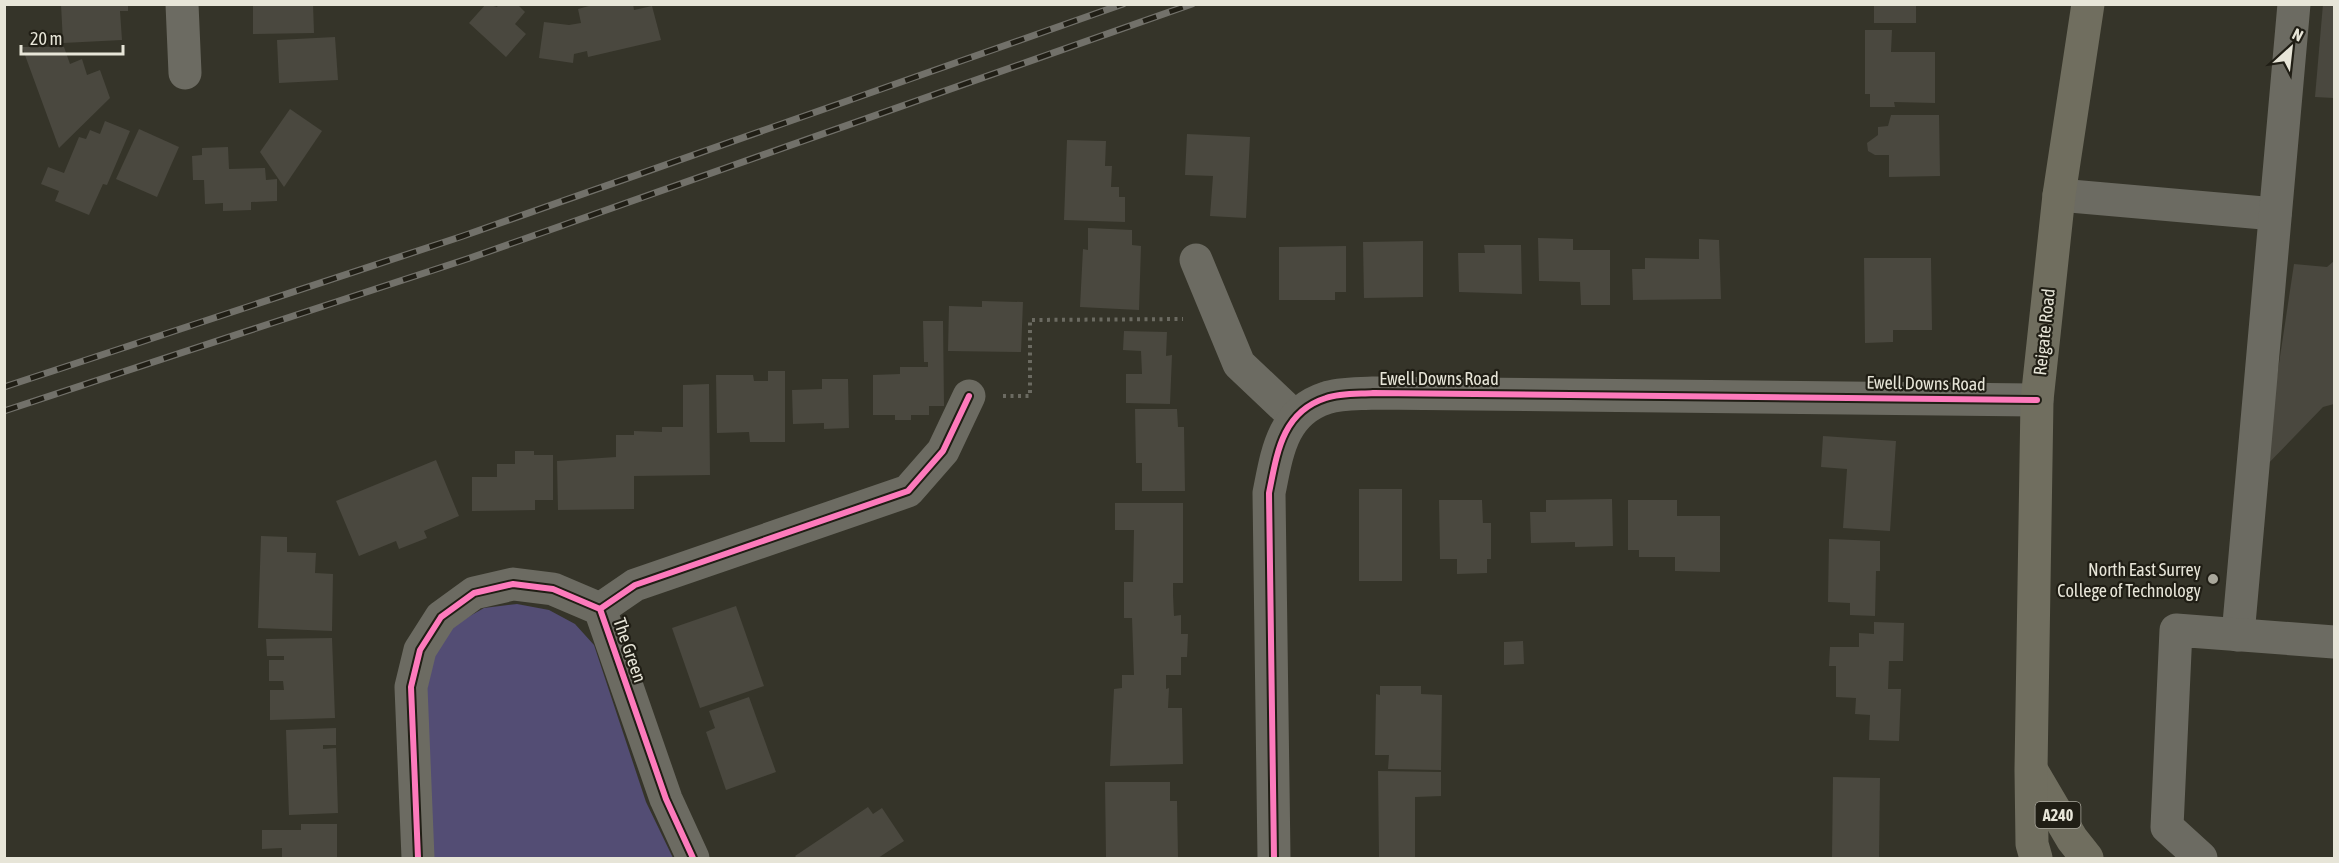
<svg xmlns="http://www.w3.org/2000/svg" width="2339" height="863" viewBox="0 0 2339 863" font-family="'Asap Condensed',sans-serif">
<rect width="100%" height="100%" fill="#353429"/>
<path fill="#534d74" d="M517,604l32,6 26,14 19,21 52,157 27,56h-241l-6,-165 9,-39 19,-29 30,-17z"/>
<g fill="#4a483f">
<path d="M61,4h67v7h-8l2,29 -59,3z"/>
<path d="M253,4h60l1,29 -61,1z"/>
<path d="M486,4l11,3 2,-3h18l8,8 -10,12 11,10 -20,23 -37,-34z"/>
<path d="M596,4h37l1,6 18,-4 9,34 -73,17 -1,-6 -13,3 -1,9 -34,-5 5,-36 25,3 12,-2 -3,-14z"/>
<rect x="1874" y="4" width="42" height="19"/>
<path d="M2323,4h11v94l-19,-1z"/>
<path d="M1865,30h27l-1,22h44v51l-41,-1 1,5h-25v-13h-5z"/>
<path d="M335,37l3,43 -59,3 -2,-43z"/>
<path d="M22,47h42l6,17 12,-5 5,16 13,-5 10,28 -51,50z"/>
<path d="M290,109l32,22 -38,56 -24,-35z"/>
<path d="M1891,115h48l1,61 -51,1v-22h-14l-7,-4 -1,-8 11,-8v-8l10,-1z"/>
<path d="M105,121l25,10 -23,54 -4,-1 -14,31 -34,-14 4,-10 -18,-7 7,-17 16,6 15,-36 7,2 4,-9 10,4z"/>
<path d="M139,129l40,18 -22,50 -41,-18z"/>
<path d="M1187,134l63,3 -4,81 -36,-2 3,-40 -28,-1z"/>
<path d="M1067,140l39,1 -1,25h7l-1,21h8v10h6v25l-61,-2z"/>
<path d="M228,147l1,22 36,-1 1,12 11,-1v22l-26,1v8l-28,1v-8l-18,1 -1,-24h-11l-1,-24 10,-1v-7z"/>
<path d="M1088,228l44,2v15l9,1 -2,64 -59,-3 3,-58 5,1z"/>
<path d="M1538,238l35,1v11h37v55h-29l-1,-23 -41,-1z"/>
<path d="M1699,239l20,1 2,59 -88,1 -1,-31h13v-11l54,1z"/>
<path d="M1423,241v56l-59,1 -1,-56z"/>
<path d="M1484,245h37l1,49 -63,-2 -1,-39h27z"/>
<path d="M1346,246v46h-11v8h-56v-53z"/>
<path d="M1864,258h67l1,72h-39v12l-28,1z"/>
<path d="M2334,261v143l-11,3 -60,62 31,-205 33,3z"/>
<path d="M982,301l41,1 -2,50 -73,-1 1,-45 33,1z"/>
<path d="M923,321h20l1,85h-15v9h-18v5h-16v-5h-22v-40l27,-1v-7h28v-5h-4z"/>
<path d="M1124,331l43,1 -1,24 6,-1 -2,49 -44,-1v-29h16l-1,-23 -18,-1z"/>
<path d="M768,371h17v71h-35l-1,-10 -32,1 -1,-58h37l1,6h14z"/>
<path d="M822,379h26l1,49 -25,1v-6l-31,1 -1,-34 30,-1z"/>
<path d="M709,384l1,91 -76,1v33l-76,1 -1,-49 59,-4v-22h18v-4l28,1v-5h21v-42z"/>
<path d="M1135,409h42l1,18h6l1,64h-43v-28h-6z"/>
<path d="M1823,436l73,5 -6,90 -47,-3 4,-59 -26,-2z"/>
<path d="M515,451h19v4h19v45h-18v10l-63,1v-34h25v-13h18z"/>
<path d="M436,460l23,56 -35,15 3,7 -28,11 -3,-8 -37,15 -23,-55z"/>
<rect x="1359" y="489" width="43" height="92"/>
<path d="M1612,499l1,47 -38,1v-5l-44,1 -1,-31h16v-12z"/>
<path d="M1439,500h43l1,23h8v36h-4v14l-30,1v-15h-17z"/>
<path d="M1628,500h49v16h43v56l-45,-1v-14h-36v-7h-11z"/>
<path d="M1115,503h68v80h-10v12l1,21 7,-1v19h7l-1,23h-6v18h-15v14l3,-1 -1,20h14l1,56 -73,2 4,-77 8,-1v-13h12l-2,-57h-8v-36h9l1,-52h-19z"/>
<path d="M261,536l26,1v15l29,1 -1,20 18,1 -1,57 -74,-3z"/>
<path d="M1829,539l51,2v30h-4l-1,45 -25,-1v-12l-22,-1z"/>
<path d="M736,606l28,80 -64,22 -28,-80z"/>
<path d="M1874,622l30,1 -1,38h-14l-1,28h13l-2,52 -30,-1 1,-25 -15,-1 1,-16 -20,-1v-31h-7l1,-19h29v-14l15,1z"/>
<path d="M332,638l3,80 -65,2v-30h14l-1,-9h-14v-21h15v-4h-17l-1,-17z"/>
<path d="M1523,641l1,23 -20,1v-23z"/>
<path d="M1380,686h41v8l21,1 -1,75 -53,-1 1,-14h-14l1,-61 4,1z"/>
<path d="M749,697l27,75 -50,18 -20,-58 9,-4 -6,-17z"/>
<path d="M336,728v17h-13v4l13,-1 2,65 -49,2 -3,-85z"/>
<path d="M1378,771l63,1v24l-26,1v61h-36z"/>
<path d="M1833,777l47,1 -1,80h-47z"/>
<path d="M1105,782h65v19h7l1,57h-72z"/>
<path d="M868,807l5,7 9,-6 22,33 -26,17h-81l-2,-2z"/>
<path d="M301,824h36v34h-55v-10l-20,1v-19h39z"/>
</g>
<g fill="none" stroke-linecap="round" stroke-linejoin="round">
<path stroke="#6b6a61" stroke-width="4" stroke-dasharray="3 4.5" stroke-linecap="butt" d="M1003,396h27v-76l153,-1"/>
<g stroke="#6c6b62" stroke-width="33">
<path d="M182,4l3,69"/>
<path d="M2059,195l216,19"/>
<path d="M1196,260l43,104 55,52"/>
<path d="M600,609l35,-24 273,-94 35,-40 26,-55"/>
<path d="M2238,635l56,-631"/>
<path d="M418,858l-7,-171 9,-37 21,-33 33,-24 39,-9 40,5 47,20 66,190 27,59"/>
<path d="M1274,858l-5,-365c8,-40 13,-81 57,-95 14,-5 33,-4 47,-5l664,7"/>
<path d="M2201,858l-34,-31 9,-197 158,12"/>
</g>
<g stroke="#706e5f" stroke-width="33">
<path d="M2032,771l40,68 15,19"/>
<path d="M2036,858l-4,-14 -1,-74 6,-370 22,-205 29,-191"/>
</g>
<defs>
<g id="rail">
<path d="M4,387l459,-151 660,-232"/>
<path d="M4,411l466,-153 722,-254"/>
</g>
</defs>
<use href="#rail" stroke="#72716a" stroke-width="7"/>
<use href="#rail" stroke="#201e15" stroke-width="4.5" stroke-dasharray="14" stroke-linecap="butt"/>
<defs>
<g id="cycleway">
<path d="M600,609l35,-24 273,-94 35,-40 26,-55"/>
<path d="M418,858l-7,-171 9,-37 21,-33 33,-24 39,-9 40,5 47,20 66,190 27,59"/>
<path d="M1274,858l-5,-365c8,-40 13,-81 57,-95 14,-5 33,-4 47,-5l664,7"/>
</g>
</defs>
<use href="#cycleway" stroke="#201e15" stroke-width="10"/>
<use href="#cycleway" stroke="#fd7abc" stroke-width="6"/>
</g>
<circle fill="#a9a79b" stroke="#201e15" stroke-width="2" cx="2213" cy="579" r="6"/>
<g text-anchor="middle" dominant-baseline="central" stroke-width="4.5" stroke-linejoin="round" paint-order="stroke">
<rect fill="#201e15" stroke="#aba99e" stroke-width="1.5" x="2035.5" y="802" width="45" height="26" rx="4.5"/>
<g font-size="16" font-weight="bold" fill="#e7e5d8">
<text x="2058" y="815">A240</text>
</g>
<g font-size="18" fill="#e7e5d8" stroke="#201e15">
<text transform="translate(2044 332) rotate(-84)">Reigate Road</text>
<text x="1439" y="378">Ewell Downs Road</text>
<text transform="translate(1926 383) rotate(1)">Ewell Downs Road</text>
<text transform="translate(630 650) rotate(71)">The Green</text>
</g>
<g font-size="18" fill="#e7e5d8" stroke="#201e15" text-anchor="end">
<text x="2201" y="569">North East Surrey<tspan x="2201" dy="21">College of Technology</tspan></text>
</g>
</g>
<rect width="2339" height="863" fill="none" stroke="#e7e5d8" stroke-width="12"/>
<g transform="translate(2291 48) rotate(27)" stroke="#201e15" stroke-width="4.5" paint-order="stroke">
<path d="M0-4.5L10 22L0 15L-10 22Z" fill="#e7e5d8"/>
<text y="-9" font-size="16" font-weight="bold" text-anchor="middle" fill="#e7e5d8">N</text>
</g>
<path d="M21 45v9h102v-9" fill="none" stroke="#e7e5d8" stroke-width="3"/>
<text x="30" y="45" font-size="18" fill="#e7e5d8" stroke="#201e15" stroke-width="4.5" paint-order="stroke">20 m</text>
</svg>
